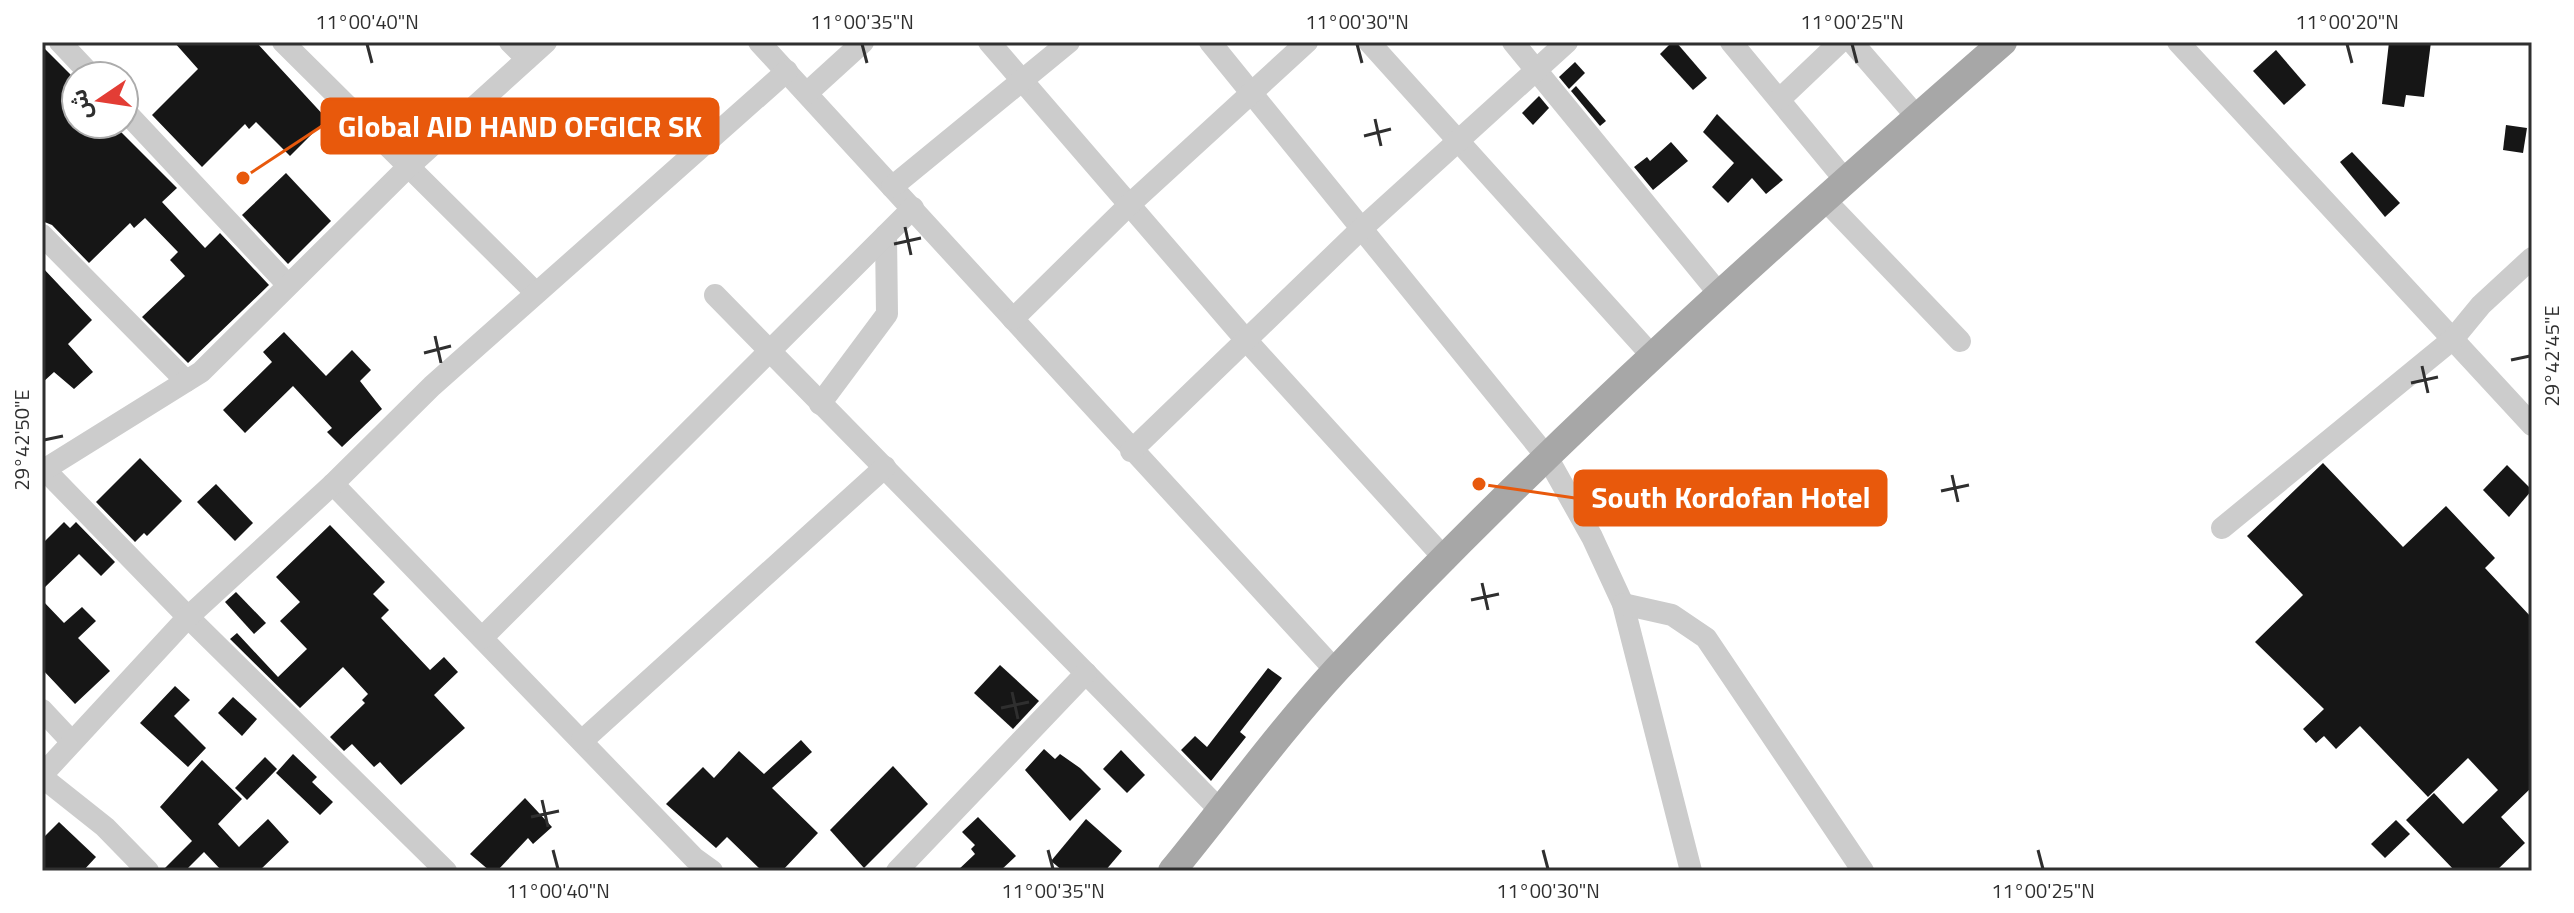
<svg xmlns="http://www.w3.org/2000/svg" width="2574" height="913" viewBox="0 0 2574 913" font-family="'Titillium Web','Noto Sans Arabic',sans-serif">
<rect width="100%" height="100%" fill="#fff"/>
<g fill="#161616">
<path d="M174,42h82l71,77 -37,37 -34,-34 -7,7 -4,-5 -43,43 -50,-52 46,-46z"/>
<path d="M1672,42h4l31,36 -14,12 -33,-36z"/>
<path d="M2389,42h42l-7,55 -18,-2 -2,12 -22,-3z"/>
<path d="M42,46l34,34v44h37l64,64 -15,14 43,46 15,-15 49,52 -81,78 -46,-46 43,-41 -15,-16 8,-8 -33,-34 -11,10 -4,-5 -41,40 -37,-38 -10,-4z"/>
<path d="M2276,50l30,35 -22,20 -31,-34z"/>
<path d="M1575,62l10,11 -16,16 -10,-12z"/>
<path d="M1576,86l30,35 -6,5 -29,-35z"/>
<path d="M1539,96l10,12 -16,17 -11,-12z"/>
<path d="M1717,114l66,66 -17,14 -14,-16 -24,25 -16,-16 22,-24 -31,-31z"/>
<path d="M2506,125l21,3 -4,25 -20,-3z"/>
<path d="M1671,142l17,19 -35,29 -19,-23 13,-10 3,4z"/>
<path d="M2352,152l48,51 -15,14 -45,-55z"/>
<path d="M286,173l45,48 -43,43 -46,-49z"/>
<path d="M42,267l50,53 -24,24 25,28 -19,17 -20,-17 -12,11z"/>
<path d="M284,332l42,44 26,-26 19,20 -11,11 22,28 -40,38 -15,-15 5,-4 -39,-42 -48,47 -22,-23 49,-48 -9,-10z"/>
<path d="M140,458l42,43 -35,35 -3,-3 -9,9 -39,-40z"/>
<path d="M2323,463l80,84 43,-41 49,52 -10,10 47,50v169l-31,30 24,26 -29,28h-41l-49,-51 28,-27 29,31 35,-34 -30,-32 -40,39 -68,-71 -24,23 -12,-13 -8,7 -13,-14 21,-20 -69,-67 48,-47 -56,-59z"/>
<path d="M2507,465l25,25 -23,27 -26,-27z"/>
<path d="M216,484l37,39 -18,18 -38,-39z"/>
<path d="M64,522l6,6 6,-6 39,40 -14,14 -22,-22 -37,36v-46z"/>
<path d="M330,525l55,57 -12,12 16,16 -8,8 49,52 14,-13 14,15 -24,23 31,33 -64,57 -21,-23 -6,5 -22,-23 -8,7 -14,-14 35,-34 -3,-3 6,-6 -25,-27 -43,41 -70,-69 7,-6 41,44 29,-28 -27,-28 20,-19 -24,-25z"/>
<path d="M236,592l30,31 -12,11 -29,-32z"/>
<path d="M42,600l22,23 18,-16 14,14 -18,17 32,33 -35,33 -33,-35z"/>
<path d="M1000,665l39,36 -26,28 -39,-36z"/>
<path d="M1268,668l14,10 -42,54 6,5 -35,44 -30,-31 14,-14 12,11z"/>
<path d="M175,686l15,14 -16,16 32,32 -18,19 -48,-44z"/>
<path d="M233,697l24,22 -15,17 -24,-23z"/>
<path d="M801,740l11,12 -40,36 46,45 -36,38h-20l-35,-34 -11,11 -50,-44 37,-37 11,11 25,-27 25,23z"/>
<path d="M1044,749l11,10 5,-5 20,14 21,21 -31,32 -45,-51z"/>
<path d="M1121,750l24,25 -18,18 -24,-24z"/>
<path d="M293,754l24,23 -5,5 21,20 -13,13 -44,-42z"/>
<path d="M265,757l12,12 -30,31 -12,-12z"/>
<path d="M202,760l40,39 -24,25 21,23 29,-28 21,23 -30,29h-37l-18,-19 -19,19h-23l30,-30 -32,-34z"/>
<path d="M893,766l35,38 -64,64 -34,-38z"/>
<path d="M525,798l27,29 -19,17 -5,-6 -31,33h-7l-20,-17z"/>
<path d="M978,817l38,39 -16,15h-43l18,-17 -4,-5 4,-4 -13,-13z"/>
<path d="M1086,819l36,32 -17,20h-42l-12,-10z"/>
<path d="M2396,820l14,14 -25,24 -14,-14z"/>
<path d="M59,822l37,35 -13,14h-36l-5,-5v-27z"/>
</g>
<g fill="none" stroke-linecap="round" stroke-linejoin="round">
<g stroke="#ccc" stroke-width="22">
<path d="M60,42l32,34"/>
<path d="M283,42l253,251"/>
<path d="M510,42l17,17"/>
<path d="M759,42l577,629"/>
<path d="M989,42l257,298 200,220"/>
<path d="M1210,42l337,415 45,80 31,67 68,267"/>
<path d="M1369,42l285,316"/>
<path d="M1513,42l208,254"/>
<path d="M1731,42l114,138"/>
<path d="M1852,42l65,75"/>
<path d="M2178,42l354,383"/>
<path d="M807,93l56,-51"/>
<path d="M1780,99l60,-57"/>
<path d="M124,110l164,175"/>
<path d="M892,187l177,-145"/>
<path d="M1824,199l136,142"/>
<path d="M42,235l144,146"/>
<path d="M715,295l506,516"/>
<path d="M1013,319l116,-114 178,-163"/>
<path d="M820,404l67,-90 -1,-79"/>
<path d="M1131,451l229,-221 207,-188"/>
<path d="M42,467l146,150 258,254"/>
<path d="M42,471l159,-99 207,-205 138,-125"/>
<path d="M333,484l361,374 18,13"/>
<path d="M2222,528l231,-189 28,-34 51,-47"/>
<path d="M1623,604l49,11 34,23 157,233"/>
<path d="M482,638l431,-430"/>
<path d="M42,710l30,32"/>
<path d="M582,741l303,-274"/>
<path d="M42,775l146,-158 145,-133 99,-98 355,-315"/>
<path d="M42,777l63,50 43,44"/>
<path d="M897,871l189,-198"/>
</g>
<path stroke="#a7a7a7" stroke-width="28" d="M1172,871c55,-67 107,-139 165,-202 208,-222 437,-427 666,-627"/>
</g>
<path fill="none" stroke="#2f2f2f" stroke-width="3" d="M367,44l5,19M862,44l5,19M1357,44l5,19M1852,44l5,19M2347,44l5,19M1375,119l6,27M1364,136l27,-7M905,227l6,28M894,244l27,-6M435,336l6,27M424,353l27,-7M2511,360l19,-4M2422,366l6,27M2411,383l27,-6M44,440l19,-4M1952,475l6,27M1941,491l28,-6M1482,583l6,27M1471,600l28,-6M1012,692l6,27M1001,708l28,-6M542,800l6,27M531,817l28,-6M553,850l5,19M1048,850l5,19M1543,850l5,19M2038,850l5,19"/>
<path fill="none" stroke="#e8590c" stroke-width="3" d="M243 178L322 126M1479 484L1575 498"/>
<g fill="#e8590c" stroke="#fff" stroke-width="3">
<circle cx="243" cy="178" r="8"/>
<circle cx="1479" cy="484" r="8"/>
</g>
<g fill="#e8590c" stroke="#e8590c" stroke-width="3">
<rect x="322" y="99" width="396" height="54" rx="8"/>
<rect x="1575" y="471" width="311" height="54" rx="8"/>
</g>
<g font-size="30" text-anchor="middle" font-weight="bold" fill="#fff">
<text x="520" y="137">Global AID HAND OFGICR SK</text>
<text x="1731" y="508">South Kordofan Hotel</text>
</g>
<rect width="2574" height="913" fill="none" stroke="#ffffff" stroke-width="88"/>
<g transform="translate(100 100) rotate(257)"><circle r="38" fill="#ffffff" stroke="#acacac" stroke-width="2"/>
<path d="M0-6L14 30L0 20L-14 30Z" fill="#e33d35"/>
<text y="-12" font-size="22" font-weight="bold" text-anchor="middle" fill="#2f2f2f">ش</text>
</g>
<rect x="44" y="44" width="2486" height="825" fill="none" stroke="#2f2f2f" stroke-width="3"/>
<g font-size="20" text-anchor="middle" fill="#2f2f2f">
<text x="367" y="29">11°00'40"N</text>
<text x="862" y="29">11°00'35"N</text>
<text x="1357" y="29">11°00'30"N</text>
<text x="1852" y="29">11°00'25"N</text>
<text x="2347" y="29">11°00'20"N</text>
<text transform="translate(2552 356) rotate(-90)" y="7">29°42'45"E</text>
<text transform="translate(22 440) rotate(-90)" y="7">29°42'50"E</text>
<text x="558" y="898">11°00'40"N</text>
<text x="1053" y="898">11°00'35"N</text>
<text x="1548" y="898">11°00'30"N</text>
<text x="2043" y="898">11°00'25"N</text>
</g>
</svg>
